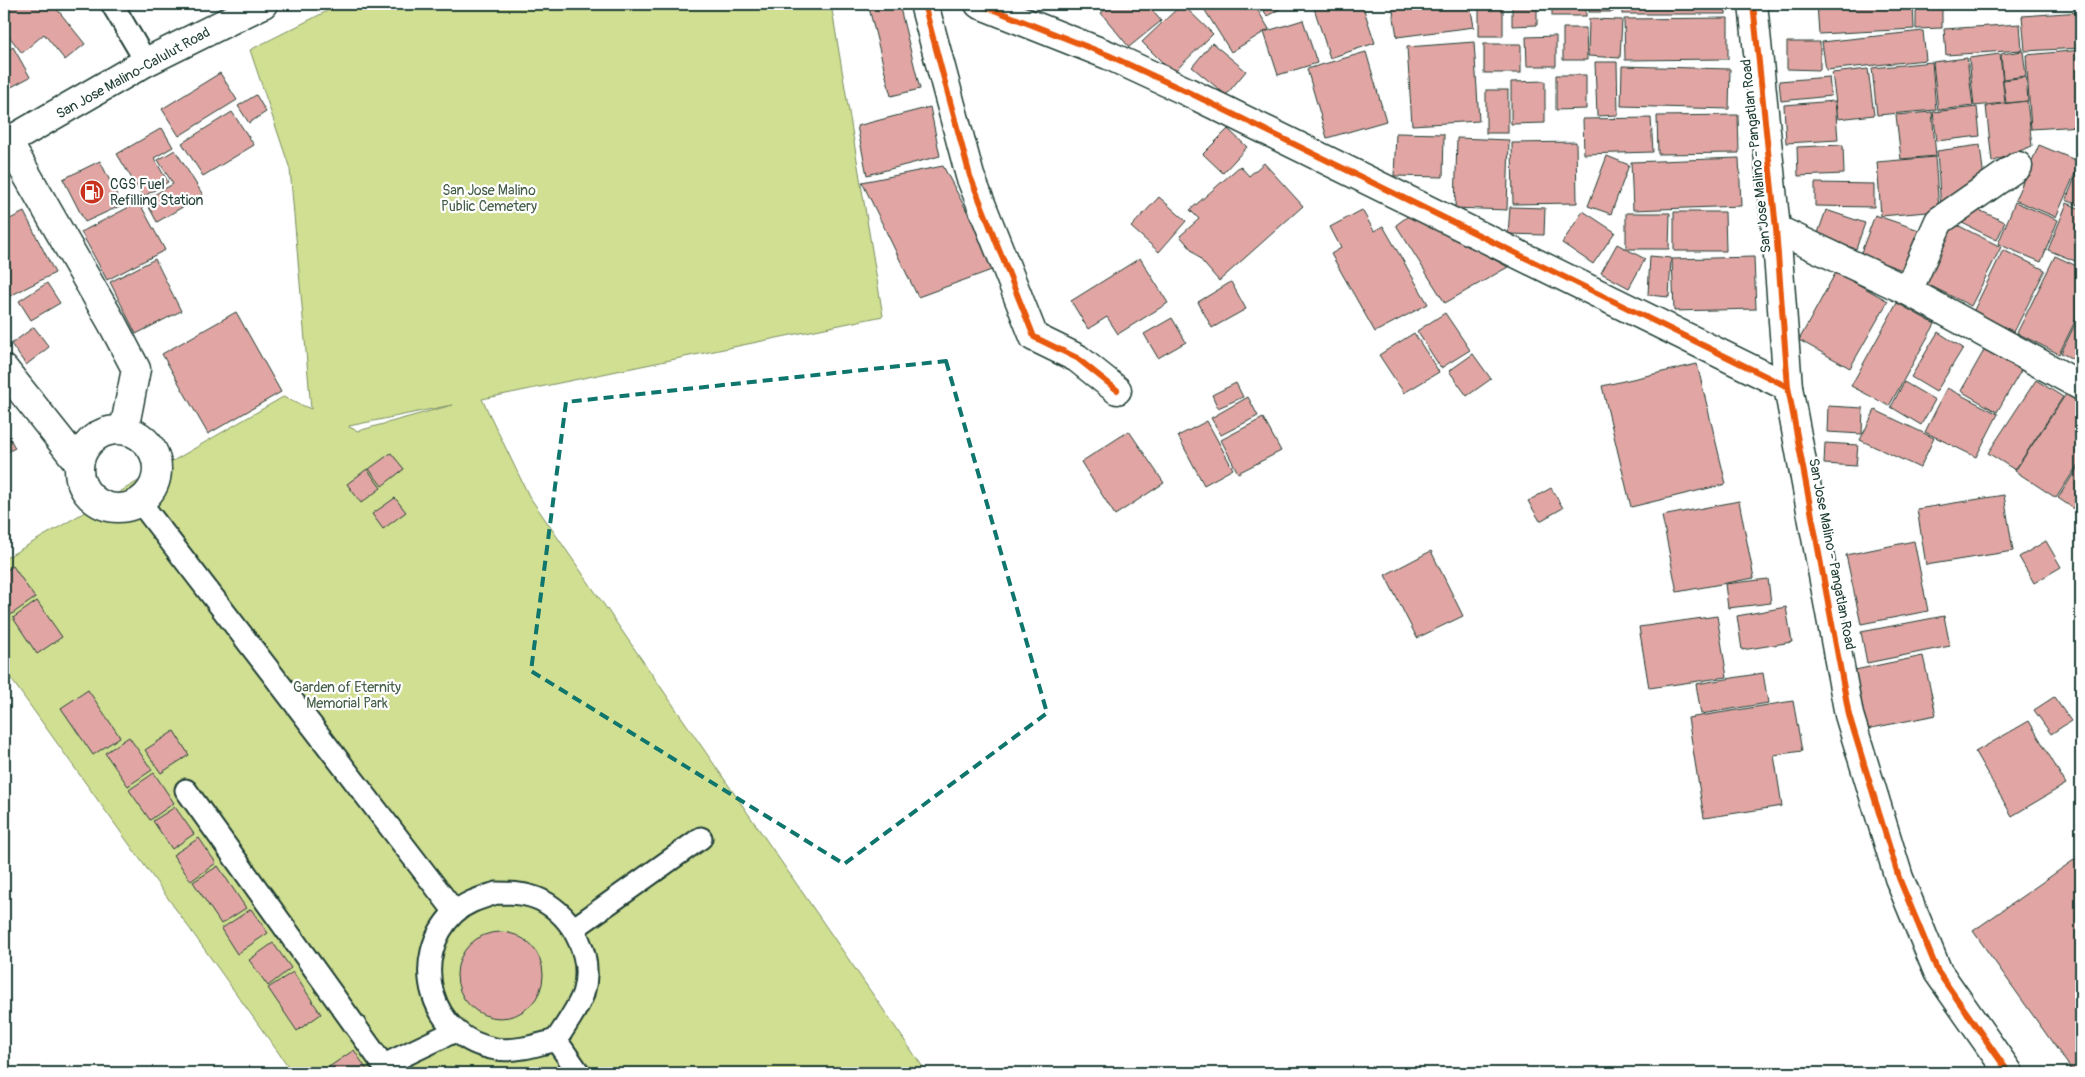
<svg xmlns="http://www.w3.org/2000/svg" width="2085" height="1077" viewBox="0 0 2085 1077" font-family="Pangolin,sans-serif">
<rect width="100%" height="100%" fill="#fff"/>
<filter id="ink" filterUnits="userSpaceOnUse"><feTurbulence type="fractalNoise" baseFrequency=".02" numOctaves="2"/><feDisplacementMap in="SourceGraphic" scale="10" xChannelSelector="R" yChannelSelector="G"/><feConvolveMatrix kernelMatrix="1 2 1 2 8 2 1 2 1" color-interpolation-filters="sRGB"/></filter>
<g filter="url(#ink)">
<path fill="#d1df92" stroke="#788e63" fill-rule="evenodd" d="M341,4h490l52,312 -401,83 47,97 398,577h-634l-289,-404v-110l279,-162 28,12 -21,-240 -40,-119zM452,405l-94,26 -9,-4v-1z"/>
<g fill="#e1a6a3" stroke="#1f3d34">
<path d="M4,4h49l32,40 -20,16 -21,-26 -22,19 -18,-23z"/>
<path d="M868,4h31l21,85 -29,7z"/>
<path d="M1112,4h35l14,17 -32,26 -28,-34z"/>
<path d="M1182,4l31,30 -40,39 -31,-31z"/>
<path d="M1201,4h53l15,25 -38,23z"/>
<path d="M1260,4h29l-22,12z"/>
<path d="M1362,4l13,39 -45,15 -17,-53z"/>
<path d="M1392,4h78l4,23 -77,10z"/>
<path d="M1512,4h25v21l-25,1z"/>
<rect x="1552" y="4" width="34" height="12"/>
<rect x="1589" y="4" width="24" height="8"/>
<rect x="1622" y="4" width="104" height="10"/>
<path d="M1817,4h96l1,25 -95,5z"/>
<path d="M1503,6v30h-24v-29z"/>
<path d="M1916,6h26v22l-26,1z"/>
<path d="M2081,12v36l-56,3 -3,-35z"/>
<path d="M1728,18v41l-103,1 -1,-41z"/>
<path d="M1589,19l33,1 -2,38 -32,-2z"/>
<path d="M1303,20l14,43 -39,12 -14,-43z"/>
<path d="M2020,24l2,26 -76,5 -2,-26z"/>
<path d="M1563,28h23l1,32h-24z"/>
<path d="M1923,31l3,29 -100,10 -4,-28z"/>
<path d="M1556,36v30h-29l-1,-29z"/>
<path d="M1474,42l5,79 -67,4 -5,-78z"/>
<path d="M1787,42h33v28l-33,-1z"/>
<path d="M1212,43l34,28 -20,24 -34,-28z"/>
<rect x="1484" y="44" width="37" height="29"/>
<path d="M13,47l17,30 -26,14v-38z"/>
<path d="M2081,50v76l-50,3 -5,-74z"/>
<path d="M2023,51l3,25 -23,3 -2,-25z"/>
<path d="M1366,52l20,69 -59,17 -20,-69z"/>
<path d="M2000,54l5,49 -31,3 -5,-48z"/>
<path d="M1967,58l6,48 -35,4 -5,-48z"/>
<path d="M1595,62h22l1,53 -21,1z"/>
<path d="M1932,62l4,48 -59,5 -5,-47z"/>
<path d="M1622,66l108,3 -1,40 -108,-3z"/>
<path d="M1868,69l6,46 -36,4 -6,-46z"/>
<path d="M220,73l17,27 -58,36 -17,-27z"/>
<path d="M1556,75h30v34l-30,1z"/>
<path d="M1829,77l2,19 -50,5 -2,-20z"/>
<path d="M2026,77l2,24 -22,2 -3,-23z"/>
<path d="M1545,81v42l-34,1v-42z"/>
<rect x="1486" y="90" width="22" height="43"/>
<path d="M256,95l10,17 -17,11 -11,-17z"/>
<path d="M1835,101l3,39 -52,3 -2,-38z"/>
<path d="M2027,101l5,45 -40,16 -6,-56z"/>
<path d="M930,107l10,49 -73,19 -10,-49z"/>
<path d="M1977,107l3,29 -43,5 -4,-29z"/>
<path d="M232,112l22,33 -51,31 -21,-33z"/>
<path d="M1932,112l4,44 -35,3 -5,-44z"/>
<path d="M1738,115l1,38 -81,1 -1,-38z"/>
<path d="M1651,118l2,34 -69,2 -1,-35z"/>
<path d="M162,128l11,19 -19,11 14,24 -25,15 -26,-43z"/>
<path d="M1228,129l19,18 -24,26 -20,-19z"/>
<path d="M1396,133l48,1 -1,43 -49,-1z"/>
<path d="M1457,138l52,2 -2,70 -52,-2z"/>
<path d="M1576,142l1,61 -64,1 -1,-61z"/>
<path d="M1843,145l1,29 -46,2 -1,-29z"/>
<path d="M1980,145l4,35 -43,30 -4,-59z"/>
<path d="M2039,145l41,17 -24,55 -41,-17z"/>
<path d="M175,150l28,45 -46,27 -12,-22 28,-16 -15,-24z"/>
<path d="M1607,156l22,9 -18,49 -23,-8z"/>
<path d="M1935,157l4,54 -58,5 -4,-54z"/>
<path d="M1739,158l2,48 -108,4 -2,-48z"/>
<path d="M100,161l22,44 -37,17 -22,-43z"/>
<path d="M2081,162v44l-15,-6z"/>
<path d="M1264,163l39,43 -84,75 -39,-45 19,-17 -9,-9 50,-44 9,10z"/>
<path d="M943,166l54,102 -79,29 -56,-115z"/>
<path d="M1815,183l59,1v23l-59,-1z"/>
<path d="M1159,197l27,24 -27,31 -28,-25z"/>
<path d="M139,202l26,48 -58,30 -26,-48z"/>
<path d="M2015,202l43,18 -17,42 -43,-18z"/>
<path d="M2067,203l14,6 -1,54 -32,-13z"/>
<path d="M1966,204l39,18 -8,18 -39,-19z"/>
<path d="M1510,207l35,1 -1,27 -36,-1z"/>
<path d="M1362,210l12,21 9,-5 45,78 -53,28 -44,-78 10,-6 -11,-21z"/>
<path d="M1826,210l39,13 -9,26 -39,-13z"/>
<path d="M1583,211l32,21 -22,32 -31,-21z"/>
<path d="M24,212l31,61 -47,24 -4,-9v-66z"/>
<path d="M1674,212h51l1,39h-52z"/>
<path d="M1626,213h44l-1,36h-43z"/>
<path d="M1411,214l97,53 -63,36 -49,-78z"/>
<path d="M1875,215l50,17 -14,41 -51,-18z"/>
<path d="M1953,223l48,24 -30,59 -48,-24z"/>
<path d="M1617,244l28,15 -16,29 -28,-15z"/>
<path d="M2003,250l42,20 -31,62 -41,-20z"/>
<path d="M1650,256l21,2 -2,39 -21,-2z"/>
<path d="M2055,256l26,12v41l-22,45 -42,-21z"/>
<path d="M1754,257l2,52 -82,2 -2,-52z"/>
<path d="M1140,258l28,45 -50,31 -11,-17 -19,12 -17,-28z"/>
<path d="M155,259l26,52 -45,23 -26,-52z"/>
<path d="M1836,272l52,29 -38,67 -51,-28z"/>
<path d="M1231,282l15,27 -34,19 -14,-26z"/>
<path d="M47,283l13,20 -29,17 -12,-19z"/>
<path d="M1897,303l38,21 -46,82 -38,-20z"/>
<path d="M236,312l45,80 -73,42 -46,-80z"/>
<path d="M2081,312v36l-6,12 -14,-7z"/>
<path d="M1445,313l25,37 -29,18 -24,-37z"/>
<path d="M1172,318l14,24 -28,16 -14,-24z"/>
<path d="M34,327l15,20 -23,18 -15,-21z"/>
<path d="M1938,332l25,16 -27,44 -25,-15z"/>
<path d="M1414,333l25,39 -35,21 -25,-38z"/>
<path d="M1986,347l36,22 -25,43 -36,-21z"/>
<path d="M1473,354l18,25 -24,17 -18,-25z"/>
<path d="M1697,364l29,120 -95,23 -29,-121z"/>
<path d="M2036,380l27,17 -48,73 -27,-17z"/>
<path d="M1904,382l31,18 -14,25 -30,-18z"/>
<path d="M1236,383l7,14 -25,11 -6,-13z"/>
<path d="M1947,388l51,26 -22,43 -51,-25z"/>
<path d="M2066,394l15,10 -2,16 2,2v38l-25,38 -41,-27z"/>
<path d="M1248,397l10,19 -37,19 -10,-17z"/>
<path d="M1828,406l35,2 -1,26 -35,-2z"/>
<path d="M1875,410l59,28 -14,30 -60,-28z"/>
<path d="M1263,418l18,33 -43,22 -17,-33z"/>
<path d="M1207,421l26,48 -29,16 -26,-49z"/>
<path d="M4,427l11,21 -11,6z"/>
<path d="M1129,431l35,52 -49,32 -34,-53z"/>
<path d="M1825,443l33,2 -2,21 -32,-2z"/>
<path d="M391,453l13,16 -22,17 -13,-17z"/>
<path d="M2081,462v50l-1,1 -22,-15z"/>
<path d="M367,469l14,19 -20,15 -14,-19z"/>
<path d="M1551,488l12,20 -23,13 -12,-20z"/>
<path d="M2004,495l9,56 -87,14 -9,-56z"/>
<path d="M395,498l11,14 -23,17 -11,-15z"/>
<path d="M1739,501l15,77 -77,14 -15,-76z"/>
<path d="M1914,541l14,70 -67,13 -15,-69z"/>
<path d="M2046,541l15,26 -27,16 -15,-26z"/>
<path d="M1431,551l32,65 -46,22 -32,-63z"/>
<path d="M13,566l22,32 -26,18 -5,-8v-36z"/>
<path d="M1768,579l3,24 -43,5 -3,-24z"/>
<path d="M37,601l25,36 -25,17 -24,-36z"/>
<path d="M1786,607l6,35 -50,8 -5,-34z"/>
<path d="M1717,616l10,61 -78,11 -10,-61z"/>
<path d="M1944,616l6,30 -83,17 -6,-31z"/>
<path d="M1923,656l13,59 -74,15 -12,-59z"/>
<path d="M1763,673l5,30 -67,11 -5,-30z"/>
<path d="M88,690l32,47 -27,18 -32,-47z"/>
<path d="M2054,697l17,24 -20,13 -17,-24z"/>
<path d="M1793,701l9,50 -28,4 8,51 -78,12 -16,-100z"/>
<path d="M2029,721l37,63 -54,32 -37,-64z"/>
<path d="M174,731l15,24 -28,18 -16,-23z"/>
<path d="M129,737l23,33 -24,16 -23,-33z"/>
<path d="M154,773l20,30 -24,17 -21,-30z"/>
<path d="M175,807l19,27 -22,15 -19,-28z"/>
<path d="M199,838l17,25 -25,18 -18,-26z"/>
<path d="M2081,855v218h-7l-101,-142z"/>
<path d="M218,866l28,42 -25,16 -28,-42z"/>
<path d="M251,909l17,24 -31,21 -16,-25z"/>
<circle cx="500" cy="975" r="43"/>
<path d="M273,943l18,25 -23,18 -19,-26z"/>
<path d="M293,972l28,42 -24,17 -29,-43z"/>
<path d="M354,1050l15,23h-44l-2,-2z"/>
</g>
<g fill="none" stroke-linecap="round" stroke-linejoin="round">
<defs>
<g id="lane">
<path d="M112,4l34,58"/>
<path d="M140,502l315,410"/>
<path d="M186,790l203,283"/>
<path d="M496,893c15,0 30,0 45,7 33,17 53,57 42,94 -6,16 -17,31 -27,46 -19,5 -40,12 -60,9 -66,-10 -88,-91 -42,-136 12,-11 27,-15 42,-20z"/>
<path d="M573,929l128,-91"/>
<path d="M556,1040l23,33"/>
<path d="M384,1065l71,-34"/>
</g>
<g id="street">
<path d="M924,4l46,172 64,161 43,21 40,32"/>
<path d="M8,142l104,181 24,46 -12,61"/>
<path d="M1776,229l132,62 173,95"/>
<path d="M1908,291l31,-70 79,-55"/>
<path d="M4,369l74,93"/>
<circle cx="118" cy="469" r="39"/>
</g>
<g id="secondary">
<path d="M979,4l129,51 80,37 600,295"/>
<path d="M1753,4l23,225 12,158 61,328 50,163 39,94 71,101"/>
<path d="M4,144l142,-82 117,-58"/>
</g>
</defs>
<use href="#lane" stroke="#1f3d34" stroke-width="25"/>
<use href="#street" stroke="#1f3d34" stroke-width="31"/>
<use href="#secondary" stroke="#1f3d34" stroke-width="31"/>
<use href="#lane" stroke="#fff" stroke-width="21"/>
<use href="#street" stroke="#fff" stroke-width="28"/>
<use href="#secondary" stroke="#fff" stroke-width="28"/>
<defs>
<g id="cycleway">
<path d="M924,4l46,172 64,161 43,21 40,32"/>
<path d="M979,4l129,51 80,37 600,295"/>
<path d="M1753,4l23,225 12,158 61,328 50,163 39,94 71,101"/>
</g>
</defs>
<use href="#cycleway" stroke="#fff" stroke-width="9"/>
<use href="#cycleway" stroke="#e8590c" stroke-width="6"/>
</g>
</g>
<path fill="none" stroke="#0f766e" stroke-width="4" stroke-dasharray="10 6" stroke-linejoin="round" d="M946,361l101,352 -203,151 -313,-193 35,-269z"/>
<defs>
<symbol id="fuel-disc" viewBox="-11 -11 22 22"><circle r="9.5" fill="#c8321e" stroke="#fff"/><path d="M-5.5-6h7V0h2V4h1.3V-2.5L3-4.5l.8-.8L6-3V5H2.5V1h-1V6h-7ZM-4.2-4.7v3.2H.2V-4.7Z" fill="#fff"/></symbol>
</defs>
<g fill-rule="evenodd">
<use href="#fuel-disc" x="78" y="178" width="28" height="28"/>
</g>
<g text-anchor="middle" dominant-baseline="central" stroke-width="4.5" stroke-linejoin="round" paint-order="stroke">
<g font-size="14" fill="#1f3d34" stroke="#fff">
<text transform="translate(133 73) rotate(-29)">San Jose Malino-Calulut Road</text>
<text transform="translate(1756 156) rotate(-96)">San Jose Malino - Pangatlan Road</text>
<text transform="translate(1832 554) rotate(79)">San Jose Malino - Pangatlan Road</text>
</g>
<g font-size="14" fill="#1f3d34" stroke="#fff" text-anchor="start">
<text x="110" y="184">CGS Fuel<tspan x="110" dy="16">Refilling Station</tspan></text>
</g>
<g font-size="14" fill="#435d47" stroke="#fff">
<text x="489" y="190">San Jose Malino<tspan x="489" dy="16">Public Cemetery</tspan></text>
<text x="347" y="687">Garden of Eternity<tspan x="347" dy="16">Memorial Park</tspan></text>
</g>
</g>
<rect width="2085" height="1077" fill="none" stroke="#fff" stroke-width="20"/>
<rect x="10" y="10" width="2065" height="1057" fill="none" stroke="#1f3d34" stroke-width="2" filter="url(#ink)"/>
</svg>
